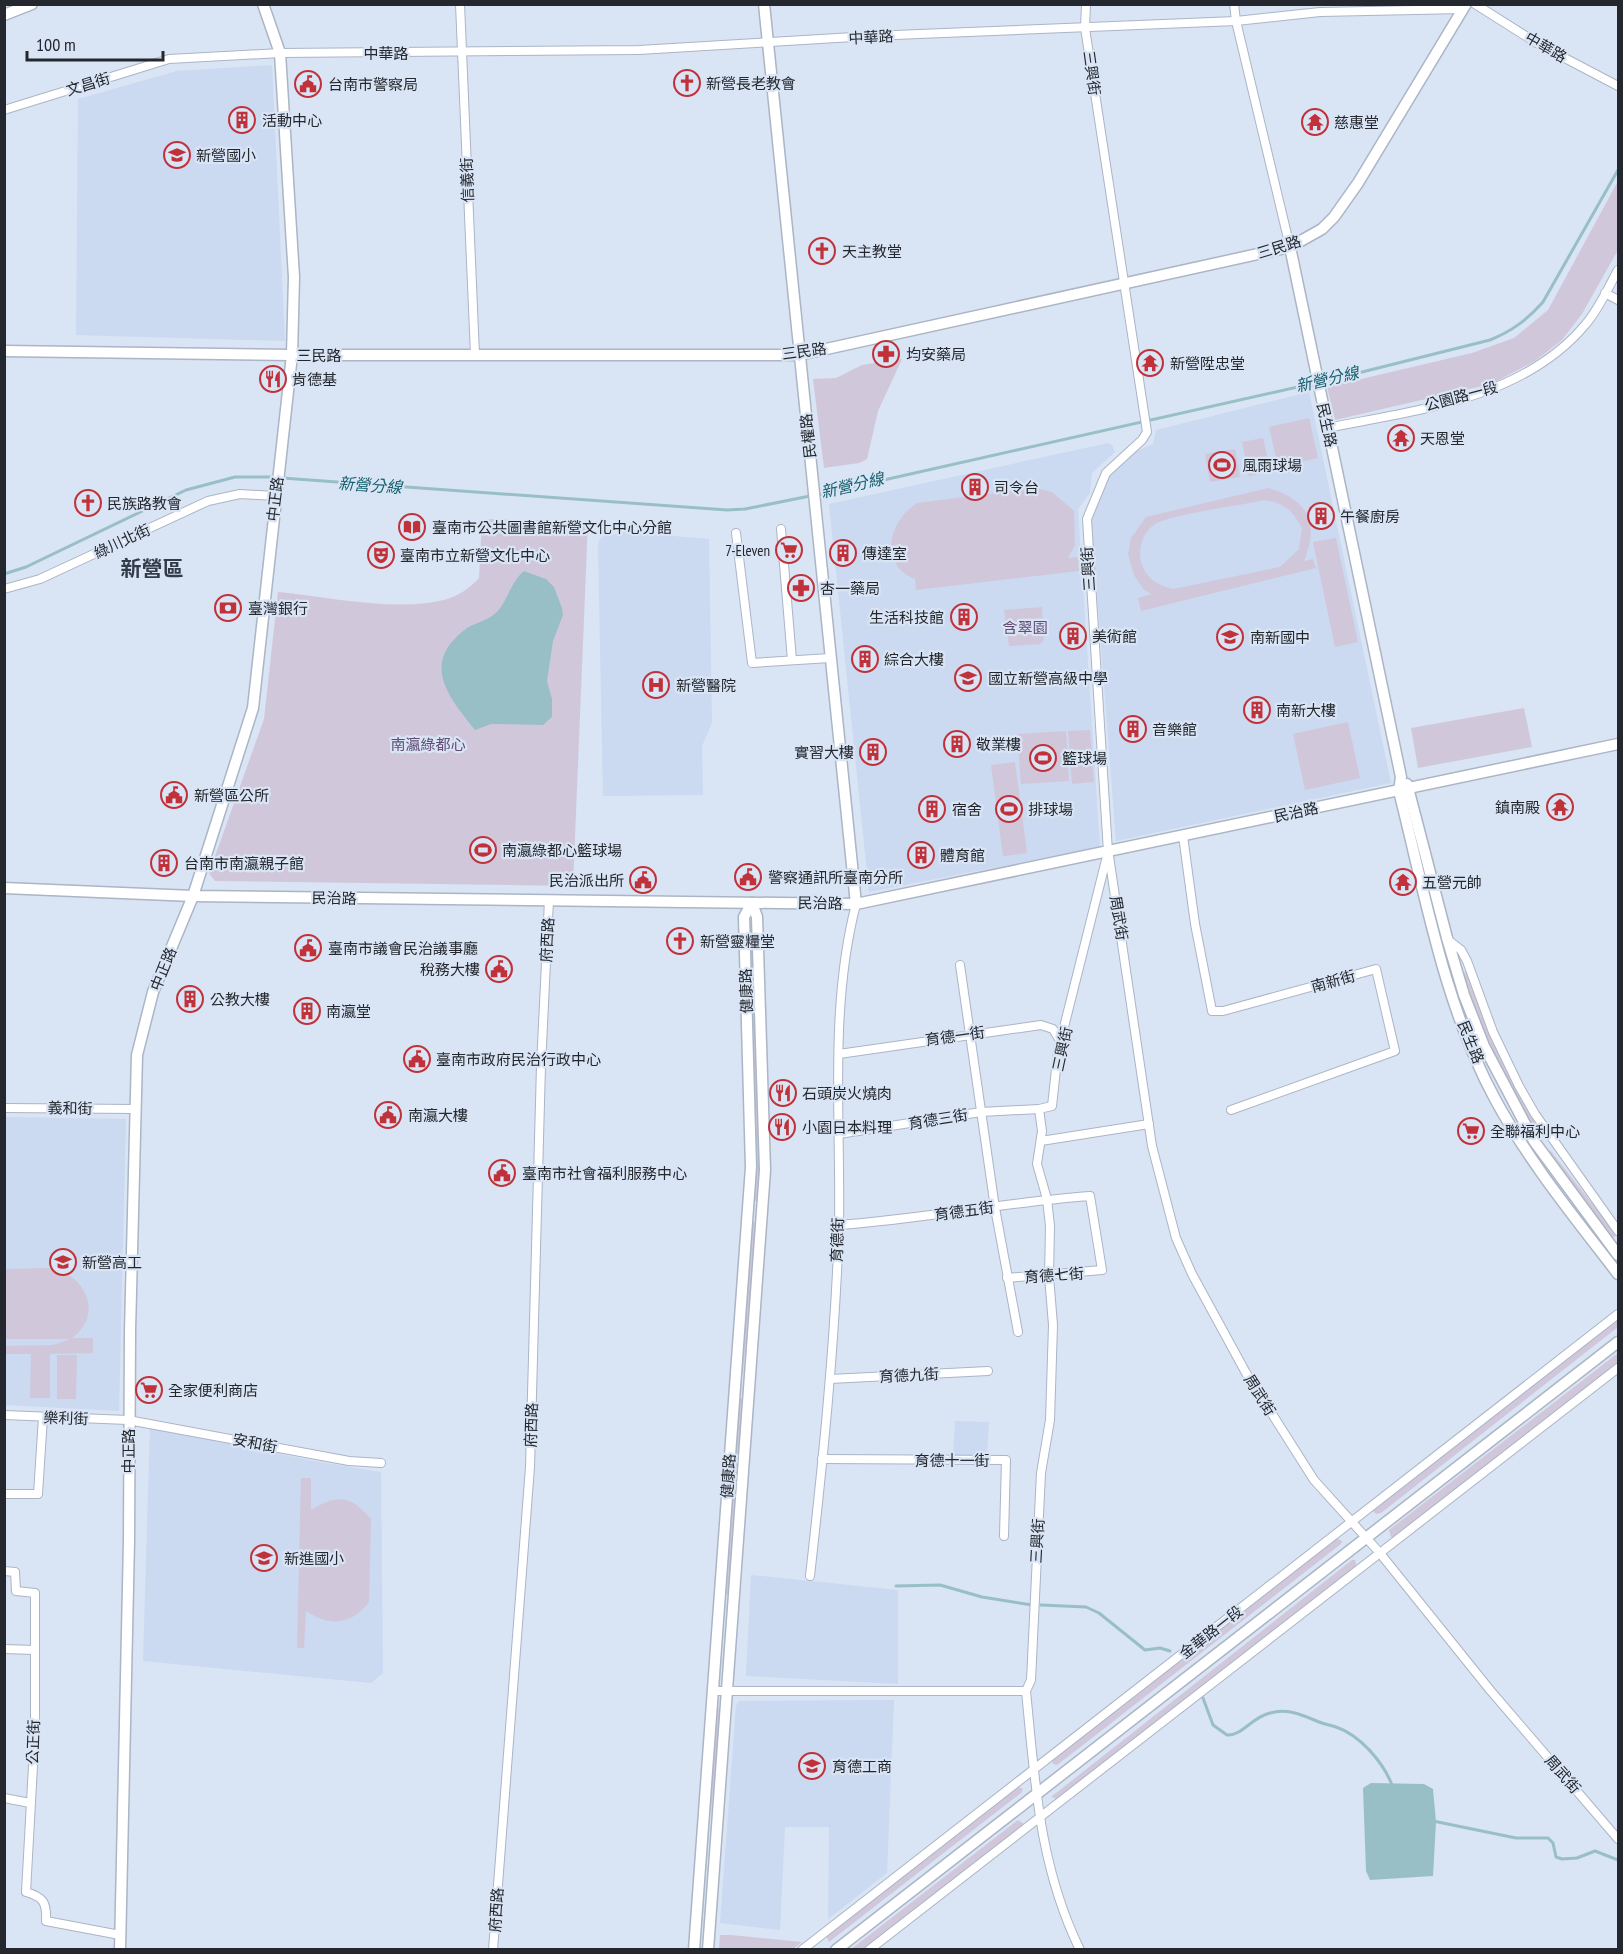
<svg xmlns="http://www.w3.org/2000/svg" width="1623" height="1954" viewBox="0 0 1623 1954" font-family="'PT Sans Narrow','Noto Sans TC',sans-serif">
<rect width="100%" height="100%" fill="#d9e4f5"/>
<g fill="#cbd9f1">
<path d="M272,65l13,276 -209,-6 2,-236 99,-28z"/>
<path d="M1309,392l82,391 -275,58 -25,-324 13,-45 9,-11 40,-17 3,-14z"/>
<path d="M1108,443l4,2 3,7 -23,21 -2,20 -12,16 22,338 -231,45 -40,-388z"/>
<path d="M626,532l83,7 3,184 -10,23 1,49 -100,1 -5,-248 1,-8 5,-4z"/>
<path d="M4,1117l122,2 -7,292 -114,-6z"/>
<path d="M955,1421l34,1 -2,33h-34z"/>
<path d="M150,1427l164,34 67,11 2,201 -12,10 -228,-22z"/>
<path d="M751,1575l147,15v94l-152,-8z"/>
<path d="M894,1700l-7,173 -59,46 1,-92h-44l-5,103 -60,-7 16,-217 3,-5z"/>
</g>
<g fill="#d1c7da" fill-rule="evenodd">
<path d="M1618,181v69l-36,64 -20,26 -27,21 -44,23 -156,36 -8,-33 145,-34 42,-15 34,-28z"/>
<path d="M902,359l-24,52 -11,48 -8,4 -35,5 -11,-89 23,-1 26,-13z"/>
<path d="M1309,418l9,40 -40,9 -9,-40z"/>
<path d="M1263,438l8,34 -22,4 -7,-34z"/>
<path d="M1235,449l5,28 -30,5 -5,-28z"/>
<path d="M1035,488l17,4 22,19 1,34 -7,13 10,-1 1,14 -163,19 -1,-11c-37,-15 -27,-57 2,-76z"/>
<path d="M1268,488c39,11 52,34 36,73l9,-2 3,9 -175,43 -3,-13 14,-4 -8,-4 -10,-15 -6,-21 3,-16 15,-21zM1264,500c20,3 30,11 38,29l-3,20 -19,18 -107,22c-14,-3 -26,-10 -31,-24 -5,-15 0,-32 13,-41 14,-9 88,-19 109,-24z"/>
<path d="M482,519l106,2 -15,365 -358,-5 -6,-8 55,-154 14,-127c51,5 117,20 166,8 13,-3 26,-12 35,-22z"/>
<path d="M1336,538l22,104 -23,5 -22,-105z"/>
<path d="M1042,607l2,32 -3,5 -32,2 -5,-36z"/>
<path d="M1524,708l8,39 -114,21 -7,-40z"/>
<path d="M1348,722l12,56 -55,12 -12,-56z"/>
<path d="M1090,730l4,52 -22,2 -4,-53z"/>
<path d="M1066,731l3,50 -48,3 -4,-50z"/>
<path d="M1015,762l12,91 -24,3 -12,-91z"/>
<path d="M753,921l8,248 -4,32h-4l-4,-279z"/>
<path d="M1465,971h3l37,94 34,60 -1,4c-17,-8 -80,-143 -73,-158z"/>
<path d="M1550,1150l66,84 -1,3h-3l-62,-84z"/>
<path d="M752,1222l5,1 -14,150h-3z"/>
<path d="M52,1268c34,8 52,46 20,70h21v15l-43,1v44h-20l1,-44h-25l-1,44v-52l48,-1 17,-6h-65v-70z"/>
<path d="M1618,1316v11l-237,186 -5,1 -4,-4z"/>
<path d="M1618,1353v11l-223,173h-4l-2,-7z"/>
<path d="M57,1355h20l-1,44h-19z"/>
<path d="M739,1398l5,1 -15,196 -4,-1z"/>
<path d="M301,1478h10v32c27,-16 39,-15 60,9l-2,83c-18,23 -39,25 -63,9l-2,37h-7z"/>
<path d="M1336,1538l6,3 -1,3 -267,208 -17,13 -4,-1 -1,-4z"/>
<path d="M1352,1560h3l2,7 -300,232 -6,-2z"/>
<path d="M717,1707l5,2 -11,103h-2z"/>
<path d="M1017,1786l6,3 -2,4 -192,149 -3,-7z"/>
<path d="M1018,1820l6,4 -1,3 -158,122 -15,1z"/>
<path d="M720,1935h11l71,7 -9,7h-74z"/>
</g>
<g fill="#99bfc6">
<path d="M524,571l22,8 8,8 8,21 1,7 -10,26 -6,40 5,18v18l-9,8 -52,-1 -16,6c-26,-33 -54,-65 -12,-99 8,-7 20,-9 29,-15 15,-10 17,-33 32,-45z"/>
<path d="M1371,1783l53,1 9,5 3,33 -3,54 -63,4 -4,-9 -3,-83z"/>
</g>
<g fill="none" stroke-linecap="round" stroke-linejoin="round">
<g stroke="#99bfc6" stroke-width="3">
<path d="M282,478l445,32 18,-1 65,-13"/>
<path d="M817,495l525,-118 148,-37c22,-9 37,-20 53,-38l75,-132"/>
<path d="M4,574l22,-7 160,-77 49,-13h41"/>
<path d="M896,1586l44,-1 42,12 50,8"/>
<path d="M1041,1605l45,2 13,6 46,37 15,-2 10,3"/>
<path d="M1203,1698l10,27 14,10c15,1 25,-18 43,-22 18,-5 32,2 49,9 5,2 11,3 17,5 24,8 47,35 56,58"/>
<path d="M1433,1821l83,17h32l5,5 3,14 6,2 15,-1 18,-7 23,9"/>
</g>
<defs>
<g id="street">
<path d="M460,4l15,351"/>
<path d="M1234,4l2,17 54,226"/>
<path d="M1475,4l65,41 78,41"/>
<path d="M4,110l165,-51 111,-6 359,-3 231,-14 366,-15 84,-9 143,-3"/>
<path d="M1605,293l13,7"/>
<path d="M1327,428c90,-18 196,-29 258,-103 14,-16 23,-37 33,-55"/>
<path d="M781,529l11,131"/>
<path d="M736,533l16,130 78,-5"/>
<path d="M4,589l36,-10 168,-78 32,-7 36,2"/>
<path d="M1183,836l12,88 17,87h11l153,-42 19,82 -164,59"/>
<path d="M1109,856l43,290 24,92 16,36 54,99 68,107 65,72 111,138 128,149"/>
<path d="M1448,940l13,10 6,11 26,71 26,54 16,28 83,117"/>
<path d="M960,965l35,243 23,124"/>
<path d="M839,1054l202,-29 12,4 9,15"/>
<path d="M4,1108l132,1"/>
<path d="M839,1134l142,-22 58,-3"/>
<path d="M1041,1141l108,-17"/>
<path d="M839,1225c84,-6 167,-23 251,-29l12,74 -95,8"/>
<path d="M830,1379l158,-8"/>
<path d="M4,1415l124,5 221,41 32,2"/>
<path d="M822,1459l184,1 -2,76"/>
<path d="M4,1494h34l5,-77"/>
<path d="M4,1571l11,1 1,19 19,2v137l-9,162c17,5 21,10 20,29l74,14"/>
<path d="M810,1576c13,-116 25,-233 29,-350 2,-107 -10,-218 17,-322"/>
<path d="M4,1649l31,1"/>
<path d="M713,1691h313"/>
<path d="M4,1798l26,5"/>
<path d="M493,1950l37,-483 11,-401 8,-166"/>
<path d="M802,1950l816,-636"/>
<path d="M869,1950l749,-582"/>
<path d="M1080,1950c-41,-84 -45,-168 -54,-259l5,-11 10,-207 9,-53 3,-95 -4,-49 1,-50 -3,-27 -10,-35 5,-33 -3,-22 13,-3 6,-55 50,-199 -21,-333 19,-46 36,-33 5,-8 -62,-404 1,-24"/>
</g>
<g id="secondary">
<path d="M764,4l92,900"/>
<path d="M4,15l28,-11"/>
<path d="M1290,247l111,530 -2,14c26,103 45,214 96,308 34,63 80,119 123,175"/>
<path d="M4,351l288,4h507l491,-108 32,-18 12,-12 24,-34 108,-179"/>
<path d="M1407,784l40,154 17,57 20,51 50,95 84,114"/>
<path d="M4,888l189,8 663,8 762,-160"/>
<path d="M120,1950l9,-409 1,-210 7,-276 16,-63 40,-96 60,-188 39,-353 2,-78 -14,-224 -17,-49"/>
<path d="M694,1950l57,-783 -7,-250 8,-14"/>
<path d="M708,1950l57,-780 -8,-253 -5,-14"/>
<path d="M836,1950l782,-608"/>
</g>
</defs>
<use href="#street" stroke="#abb5c5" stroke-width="10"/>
<use href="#secondary" stroke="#abb5c5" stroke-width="13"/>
<use href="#street" stroke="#fff" stroke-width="8"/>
<use href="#secondary" stroke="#fff" stroke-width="10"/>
</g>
<defs>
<symbol id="church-ring" viewBox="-11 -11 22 22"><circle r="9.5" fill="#d9e4f5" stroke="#c03139" stroke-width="1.5"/><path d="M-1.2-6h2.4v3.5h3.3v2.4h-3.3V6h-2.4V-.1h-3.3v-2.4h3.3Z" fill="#c03139"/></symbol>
<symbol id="civic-ring" viewBox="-11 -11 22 22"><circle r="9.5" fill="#d9e4f5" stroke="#c03139" stroke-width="1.5"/><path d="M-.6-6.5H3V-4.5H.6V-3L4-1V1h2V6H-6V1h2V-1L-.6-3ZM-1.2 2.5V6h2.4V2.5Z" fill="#c03139"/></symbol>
<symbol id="building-ring" viewBox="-11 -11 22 22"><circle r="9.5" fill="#d9e4f5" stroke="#c03139" stroke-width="1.5"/><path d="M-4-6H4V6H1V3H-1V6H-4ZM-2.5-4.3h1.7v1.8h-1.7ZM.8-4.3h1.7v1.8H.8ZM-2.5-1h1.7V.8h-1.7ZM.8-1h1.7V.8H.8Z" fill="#c03139"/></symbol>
<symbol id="temple-ring" viewBox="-11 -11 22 22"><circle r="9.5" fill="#d9e4f5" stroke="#c03139" stroke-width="1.5"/><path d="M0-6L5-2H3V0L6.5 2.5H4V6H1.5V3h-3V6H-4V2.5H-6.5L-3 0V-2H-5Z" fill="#c03139"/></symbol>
<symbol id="school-ring" viewBox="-11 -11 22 22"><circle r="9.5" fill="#d9e4f5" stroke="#c03139" stroke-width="1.5"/><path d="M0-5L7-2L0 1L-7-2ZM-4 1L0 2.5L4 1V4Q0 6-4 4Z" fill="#c03139"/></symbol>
<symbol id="pharmacy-ring" viewBox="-11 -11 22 22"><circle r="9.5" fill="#d9e4f5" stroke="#c03139" stroke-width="1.5"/><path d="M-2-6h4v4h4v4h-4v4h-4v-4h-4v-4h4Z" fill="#c03139"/></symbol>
<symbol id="restaurant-ring" viewBox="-11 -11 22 22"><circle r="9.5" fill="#d9e4f5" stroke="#c03139" stroke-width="1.5"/><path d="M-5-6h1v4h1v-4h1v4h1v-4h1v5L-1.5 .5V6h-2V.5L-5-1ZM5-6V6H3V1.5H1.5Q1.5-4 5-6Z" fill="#c03139"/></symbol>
<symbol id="stadium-ring" viewBox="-11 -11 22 22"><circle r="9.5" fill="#d9e4f5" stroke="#c03139" stroke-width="1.5"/><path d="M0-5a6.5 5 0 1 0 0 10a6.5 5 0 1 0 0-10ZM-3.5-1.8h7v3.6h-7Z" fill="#c03139"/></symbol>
<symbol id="library-ring" viewBox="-11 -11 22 22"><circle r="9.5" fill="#d9e4f5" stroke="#c03139" stroke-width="1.5"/><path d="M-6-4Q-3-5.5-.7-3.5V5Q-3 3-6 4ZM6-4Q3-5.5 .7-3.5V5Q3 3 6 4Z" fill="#c03139"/></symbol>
<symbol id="supermarket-ring" viewBox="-11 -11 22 22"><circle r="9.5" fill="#d9e4f5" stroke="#c03139" stroke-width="1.5"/><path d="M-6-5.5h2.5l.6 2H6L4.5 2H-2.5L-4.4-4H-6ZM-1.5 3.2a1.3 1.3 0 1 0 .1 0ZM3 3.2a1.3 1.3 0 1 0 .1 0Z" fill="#c03139"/></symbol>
<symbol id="theatre-ring" viewBox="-11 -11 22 22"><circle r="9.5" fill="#d9e4f5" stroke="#c03139" stroke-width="1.5"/><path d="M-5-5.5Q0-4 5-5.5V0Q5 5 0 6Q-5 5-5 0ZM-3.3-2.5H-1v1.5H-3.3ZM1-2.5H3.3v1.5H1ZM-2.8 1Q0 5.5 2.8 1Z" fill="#c03139"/></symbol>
<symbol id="bank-ring" viewBox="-11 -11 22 22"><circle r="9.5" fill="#d9e4f5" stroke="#c03139" stroke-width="1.5"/><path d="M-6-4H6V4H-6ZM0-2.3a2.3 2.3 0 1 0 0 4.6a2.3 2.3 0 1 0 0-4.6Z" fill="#c03139"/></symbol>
<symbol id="hospital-ring" viewBox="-11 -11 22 22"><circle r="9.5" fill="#d9e4f5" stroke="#c03139" stroke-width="1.5"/><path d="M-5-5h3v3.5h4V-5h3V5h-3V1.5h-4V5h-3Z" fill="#c03139"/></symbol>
</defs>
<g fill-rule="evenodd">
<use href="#church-ring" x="672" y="68" width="30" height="30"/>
<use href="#civic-ring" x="293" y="69" width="30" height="30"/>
<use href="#building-ring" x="227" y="105" width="30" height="30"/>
<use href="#temple-ring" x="1300" y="107" width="30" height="30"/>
<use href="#school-ring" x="162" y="140" width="30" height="30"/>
<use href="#church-ring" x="807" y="236" width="30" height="30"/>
<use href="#pharmacy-ring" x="871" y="339" width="30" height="30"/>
<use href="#temple-ring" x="1135" y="348" width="30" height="30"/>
<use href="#restaurant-ring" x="258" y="364" width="30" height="30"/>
<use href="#temple-ring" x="1386" y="423" width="30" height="30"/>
<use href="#stadium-ring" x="1207" y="450" width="30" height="30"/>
<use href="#building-ring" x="960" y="472" width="30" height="30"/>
<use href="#church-ring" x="73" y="488" width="30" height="30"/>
<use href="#building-ring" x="1306" y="501" width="30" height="30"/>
<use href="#library-ring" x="397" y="512" width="30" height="30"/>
<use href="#supermarket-ring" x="774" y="535" width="30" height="30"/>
<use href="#building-ring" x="828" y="538" width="30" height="30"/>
<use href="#theatre-ring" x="366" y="540" width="30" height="30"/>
<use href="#pharmacy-ring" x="786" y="573" width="30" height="30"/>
<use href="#bank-ring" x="213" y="593" width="30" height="30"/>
<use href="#building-ring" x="949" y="602" width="30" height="30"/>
<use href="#building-ring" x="1058" y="621" width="30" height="30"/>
<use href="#school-ring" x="1215" y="622" width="30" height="30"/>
<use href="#building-ring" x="850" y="644" width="30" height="30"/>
<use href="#school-ring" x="953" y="663" width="30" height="30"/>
<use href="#hospital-ring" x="641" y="670" width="30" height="30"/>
<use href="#building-ring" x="1242" y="695" width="30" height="30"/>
<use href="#building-ring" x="1118" y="714" width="30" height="30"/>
<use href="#building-ring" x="942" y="729" width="30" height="30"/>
<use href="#building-ring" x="858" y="737" width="30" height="30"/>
<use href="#stadium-ring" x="1028" y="743" width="30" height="30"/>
<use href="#civic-ring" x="159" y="780" width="30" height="30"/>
<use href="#temple-ring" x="1545" y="792" width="30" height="30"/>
<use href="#building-ring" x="917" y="794" width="30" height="30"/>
<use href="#stadium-ring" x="994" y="794" width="30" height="30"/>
<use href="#stadium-ring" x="468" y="835" width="30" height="30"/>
<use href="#building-ring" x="906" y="840" width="30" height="30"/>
<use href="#building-ring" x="149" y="848" width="30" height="30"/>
<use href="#civic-ring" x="733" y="862" width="30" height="30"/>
<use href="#civic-ring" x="628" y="865" width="30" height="30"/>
<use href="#temple-ring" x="1388" y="867" width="30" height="30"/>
<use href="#church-ring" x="665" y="926" width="30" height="30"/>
<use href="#civic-ring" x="293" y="933" width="30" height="30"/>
<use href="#civic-ring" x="484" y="954" width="30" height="30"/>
<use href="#building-ring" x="175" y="984" width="30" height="30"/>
<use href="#building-ring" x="292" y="996" width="30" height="30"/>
<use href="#civic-ring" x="402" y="1044" width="30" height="30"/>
<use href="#restaurant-ring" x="768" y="1078" width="30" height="30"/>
<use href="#civic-ring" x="373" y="1100" width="30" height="30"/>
<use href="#restaurant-ring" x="767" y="1112" width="30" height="30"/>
<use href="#supermarket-ring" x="1456" y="1116" width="30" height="30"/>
<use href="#civic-ring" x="487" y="1158" width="30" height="30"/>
<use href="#school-ring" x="48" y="1247" width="30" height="30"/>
<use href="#supermarket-ring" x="134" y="1375" width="30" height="30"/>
<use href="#school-ring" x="249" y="1543" width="30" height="30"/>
<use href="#school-ring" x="797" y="1751" width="30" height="30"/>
</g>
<g text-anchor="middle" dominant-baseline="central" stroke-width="4.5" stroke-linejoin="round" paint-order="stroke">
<g font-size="15" fill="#24282e" stroke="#d9e4f5">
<text transform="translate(871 37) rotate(-3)">中華路</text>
<text transform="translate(1546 47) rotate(30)">中華路</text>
<text x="386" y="53">中華路</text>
<text transform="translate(1092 73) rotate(82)">三興街</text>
<text transform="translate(88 84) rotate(-17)">文昌街</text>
<text transform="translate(467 180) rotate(-92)">信義街</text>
<text transform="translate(1279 247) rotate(-17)">三民路</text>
<text transform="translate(804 351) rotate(-8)">三民路</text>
<text x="319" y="355">三民路</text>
<text transform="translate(1461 396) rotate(-15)">公園路一段</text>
<text transform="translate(1327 425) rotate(78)">民生路</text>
<text transform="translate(808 436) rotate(-96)">民權路</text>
<text transform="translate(275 499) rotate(-83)">中正路</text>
<text transform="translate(122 541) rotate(-25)">綠川北街</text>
<text transform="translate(1088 569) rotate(-94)">三興街</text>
<text transform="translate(1296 812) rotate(-12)">民治路</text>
<text transform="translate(334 898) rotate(1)">民治路</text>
<text transform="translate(820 903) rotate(1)">民治路</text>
<text transform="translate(1119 918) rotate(81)">周武街</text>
<text transform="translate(547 940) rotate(-87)">府西路</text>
<text transform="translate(163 969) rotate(-68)">中正路</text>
<text transform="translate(1333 981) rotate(-15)">南新街</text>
<text transform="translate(746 991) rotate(-92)">健康路</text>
<text transform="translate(955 1036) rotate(-8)">育德一街</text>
<text transform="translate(1471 1042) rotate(68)">民生路</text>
<text transform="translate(1062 1049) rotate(-78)">三興街</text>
<text transform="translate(70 1108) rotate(1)">義和街</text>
<text transform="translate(938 1119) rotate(-9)">育德三街</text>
<text transform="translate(964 1211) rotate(-8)">育德五街</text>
<text transform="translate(837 1240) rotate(-88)">育德街</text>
<text transform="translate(1054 1275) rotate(-4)">育德七街</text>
<text transform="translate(909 1375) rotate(-3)">育德九街</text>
<text transform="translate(1260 1395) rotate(58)">周武街</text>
<text transform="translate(66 1418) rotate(2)">樂利街</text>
<text transform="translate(531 1425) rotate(-88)">府西路</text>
<text transform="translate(255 1443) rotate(11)">安和街</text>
<text transform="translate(128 1451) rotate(-90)">中正路</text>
<text x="952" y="1460">育德十一街</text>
<text transform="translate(728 1476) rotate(-86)">健康路</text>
<text transform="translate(1037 1541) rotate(-87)">三興街</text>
<text transform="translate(1211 1632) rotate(-38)">金華路一段</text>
<text transform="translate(33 1742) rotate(-88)">公正街</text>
<text transform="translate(1563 1774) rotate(49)">周武街</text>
<text transform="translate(496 1910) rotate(-86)">府西路</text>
</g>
<g font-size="15" fill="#24282e" stroke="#d9e4f5" text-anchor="start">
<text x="706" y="83">新營長老教會</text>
<text x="328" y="84">台南市警察局</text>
<text x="262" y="120">活動中心</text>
<text x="1334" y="122">慈惠堂</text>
<text x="196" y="155">新營國小</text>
<text x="842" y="251">天主教堂</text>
<text x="906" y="354">均安藥局</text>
<text x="1170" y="363">新營陞忠堂</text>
<text x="292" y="379">肯德基</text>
<text x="1420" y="438">天恩堂</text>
<text x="1242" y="465">風雨球場</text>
<text x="994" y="487">司令台</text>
<text x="107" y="503">民族路教會</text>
<text x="1340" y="516">午餐廚房</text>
<text x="432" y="527">臺南市公共圖書館新營文化中心分館</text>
<text x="770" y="550" text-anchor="end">7-Eleven</text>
<text x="862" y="553">傳達室</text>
<text x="400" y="555">臺南市立新營文化中心</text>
<text x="820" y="588">杏一藥局</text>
<text x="248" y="608">臺灣銀行</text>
<text x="944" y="617" text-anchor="end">生活科技館</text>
<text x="1092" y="636">美術館</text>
<text x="1250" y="637">南新國中</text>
<text x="884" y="659">綜合大樓</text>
<text x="988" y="678">國立新營高級中學</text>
<text x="676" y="685">新營醫院</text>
<text x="1276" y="710">南新大樓</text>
<text x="1152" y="729">音樂館</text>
<text x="976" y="744">敬業樓</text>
<text x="854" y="752" text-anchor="end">實習大樓</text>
<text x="1062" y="758">籃球場</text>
<text x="194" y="795">新營區公所</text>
<text x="1540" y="807" text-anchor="end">鎮南殿</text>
<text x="952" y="809">宿舍</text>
<text x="1028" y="809">排球場</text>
<text x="502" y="850">南瀛綠都心籃球場</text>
<text x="940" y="855">體育館</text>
<text x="184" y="863">台南市南瀛親子館</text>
<text x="768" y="877">警察通訊所臺南分所</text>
<text x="624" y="880" text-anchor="end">民治派出所</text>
<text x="1422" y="882">五營元帥</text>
<text x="700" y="941">新營靈糧堂</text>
<text x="328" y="948">臺南市議會民治議事廳</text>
<text x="480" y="969" text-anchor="end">稅務大樓</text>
<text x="210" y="999">公教大樓</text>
<text x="326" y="1011">南瀛堂</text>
<text x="436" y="1059">臺南市政府民治行政中心</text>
<text x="802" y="1093">石頭炭火燒肉</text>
<text x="408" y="1115">南瀛大樓</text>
<text x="802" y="1127">小園日本料理</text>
<text x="1490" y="1131">全聯福利中心</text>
<text x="522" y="1173">臺南市社會福利服務中心</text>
<text x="82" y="1262">新營高工</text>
<text x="168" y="1390">全家便利商店</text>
<text x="284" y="1558">新進國小</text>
<text x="832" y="1766">育德工商</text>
</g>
<g font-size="15" fill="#624b75" stroke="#d9e4f5">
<text x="1025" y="627">含翠園</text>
<text x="428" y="744">南瀛綠都心</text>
</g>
<g font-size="16" font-style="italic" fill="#135f6b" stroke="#d9e4f5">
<text transform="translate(1327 379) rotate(-13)">新營分線</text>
<text transform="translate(370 485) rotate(4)">新營分線</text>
<text transform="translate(852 485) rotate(-13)">新營分線</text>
</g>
<g font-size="21" font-weight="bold" fill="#323b48" stroke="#d9e4f5">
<text x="152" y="568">新營區</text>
</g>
</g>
<rect width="1623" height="1954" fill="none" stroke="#24282e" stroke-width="12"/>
<path d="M27 51v9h136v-9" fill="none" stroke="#24282e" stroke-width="3"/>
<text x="36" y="51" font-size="18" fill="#24282e" stroke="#d9e4f5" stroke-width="4.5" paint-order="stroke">100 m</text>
</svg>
